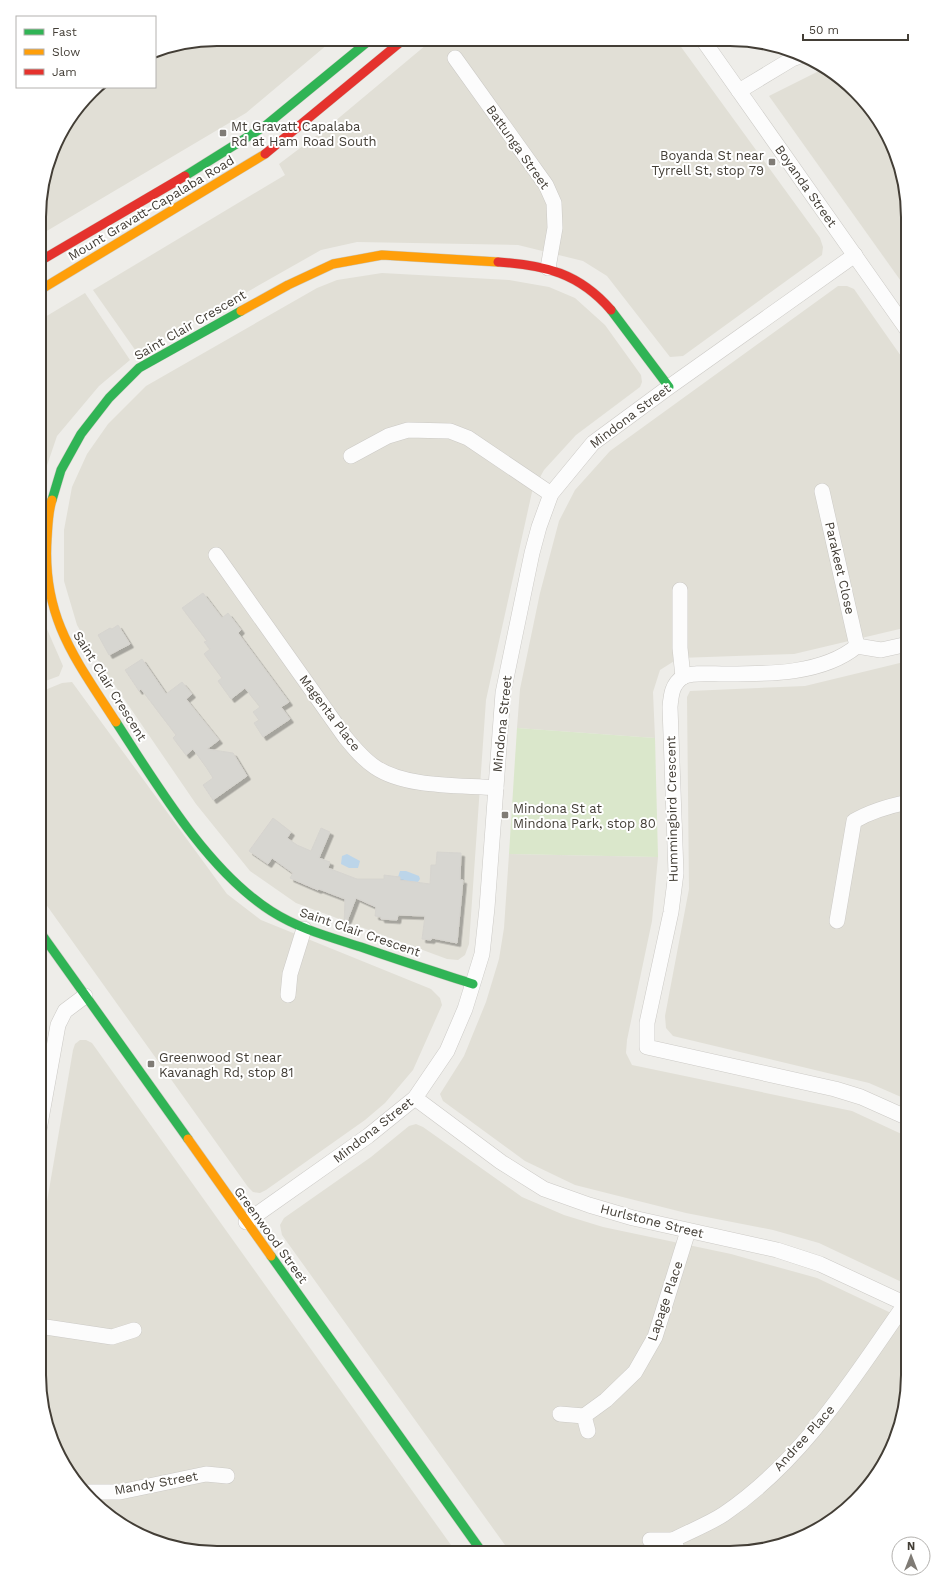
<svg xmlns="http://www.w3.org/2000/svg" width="947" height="1592" viewBox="0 0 947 1592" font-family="'Work Sans',sans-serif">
<defs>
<filter id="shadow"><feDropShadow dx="3.5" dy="3.5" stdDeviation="0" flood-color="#0004"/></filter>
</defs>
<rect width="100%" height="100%" fill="#eeede9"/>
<g fill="#e1dfd6">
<path d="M217,39h117l-88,74 -206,122v-41l17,-56 40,-51h58v-36z"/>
<path d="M432,40h244l144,198 3,9 -1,8 -139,101 -13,1 -63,-81 -24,-15 -65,-16 -161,-3 -36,8 -183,104 -45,-64 192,-115 -6,-11 49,-37z"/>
<path d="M825,68l14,8 32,33 24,40 13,68v74l-139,-195z"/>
<path d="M382,273l127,7 40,7 26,11 30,27 36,50 1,7 -2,5 -64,48 -32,35 -12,22 -46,208 -17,244 -4,11 -7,5 -11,-1 -151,-56 -46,-32 -54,-67 -102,-149 -17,-30 -13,-44v-51l8,-43 15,-33 21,-30 38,-38 171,-98 20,-8z"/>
<path d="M838,286h9l7,3 54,77v261l-114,27 -115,4 -19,12 -7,22 2,46 -138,-10 3,-39 20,-96 19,-72 16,-31 35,-39z"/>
<path d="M85,293l45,67 -31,26 -42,50 -17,50v-166z"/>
<path d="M40,613l23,53 -4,10 -19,7z"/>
<path d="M908,661v439l-39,-17 -196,-47 -7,-8 -1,-12 24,-127 -2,-192 3,-6 115,-5z"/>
<path d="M72,682l155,212 34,26 170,69 9,9 2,7 -29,65 -28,33 -20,17 -99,70 -6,3 -7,-1 -5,-5 -208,-291v-204l22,-9z"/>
<path d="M509,854l149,3 -6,64 -25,119 -1,13 6,12 220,46 56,26v148l-89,-42 -46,-13 -87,-17 -111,-28 -50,-24 -82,-60 -3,-7 24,-38 22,-54 13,-43 5,-31z"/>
<path d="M80,1040h6l6,3 364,509h-262l-45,-13 -41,-23 -32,-33 -24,-40 -13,-68v-127l34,-198 2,-6z"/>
<path d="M416,1124l7,3 99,70 42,18 39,12 128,27 86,24 91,43v66l-13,56 -24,40 -32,33 -41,24 -68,13 -220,-1 -228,-317 -2,-10 4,-7 87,-61 38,-31z"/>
</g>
<path fill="#dae7cb" d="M517,728l138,10 3,119 -149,-3z"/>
<g fill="#bcd5e9">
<path d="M347,854l13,7 -2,7h-9l-8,-4 1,-8z"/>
<path d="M400,871h6l13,5 1,3 -2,3 -18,-1 -2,-4z"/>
</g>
<g fill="#d7d6d1" stroke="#d6d4cf" filter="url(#shadow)">
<path d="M203,593l19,25 6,-5 13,17 -3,3 51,69 -8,5 9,12 -27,18 -9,-14 5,-3 -6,-8 7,-5 -15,-19 -14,11 -13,-18 4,-3 -18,-24 6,-5 -6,-7 3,-1 -25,-33z"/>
<path d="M118,625l12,19 -21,11 -11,-20 12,-7 2,1z"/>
<path d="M142,659l24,35 16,-12 10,12 -6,5 33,41 -12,9 26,4 14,23 -34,24 -10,-15 10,-7 -7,-11 -13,-18 -7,6 -13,-17 3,-3 -35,-46 -2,2 -14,-21z"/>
<path d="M273,818l18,14 -4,6 10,7 14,6 10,-23 9,4 -11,26 11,4 -2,6 29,11h27v-4l16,2v3l30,4 1,-19h5l1,-13 24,1 -1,27h3l-1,11 -5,52 -25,-5 -1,2 -9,-1 3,-23 -27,-1 -1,5 -16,-1v-2l-6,-1 1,-9 -20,-9 -10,26h-2l1,-25 -26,-10 -1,1 -28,-12 3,-5 -21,-15 -4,6 -19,-13z"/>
</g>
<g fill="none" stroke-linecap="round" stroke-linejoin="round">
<defs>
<g id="street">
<path d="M703,40l205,291"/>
<path d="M455,58l91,127 8,18 1,25 -7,40"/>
<path d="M739,91l53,-32 11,-4"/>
<path d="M351,456l37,-20 20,-6 42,1 18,7 83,56"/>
<path d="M822,491l35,155"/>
<path d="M216,555l129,182c9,11 18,22 30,30 31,21 85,18 121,21"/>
<path d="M680,590v58l3,29"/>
<path d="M837,921l17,-100c17,-10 35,-15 54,-19"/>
<path d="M288,995l2,-21 14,-45"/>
<path d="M415,1098l86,64 43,27 45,16 44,13 144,32 43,14 88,41"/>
<path d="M908,1118l-47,-21 -26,-8 -188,-42v-24l24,-111 5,-39 -6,-166c1,-12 2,-23 13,-30 8,-5 29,-3 39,-3 44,0 100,1 135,-28l24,4 27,-6"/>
<path d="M39,1130l19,-105 7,-14 20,-15"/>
<path d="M246,1222l122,-86 47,-38 32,-47 18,-42 17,-55 5,-46 16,-215 29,-140 7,-26 12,-33 42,-51 76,-56 186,-132"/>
<path d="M39,1326l73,11 22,-7"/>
<path d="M560,1414l24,2 4,15"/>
<path d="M584,1416l22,-16 29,-28 20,-35 33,-106"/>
<path d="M84,1492h36l86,-18 21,2"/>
<path d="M650,1540h23l6,13"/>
<path d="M673,1540c17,-9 36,-16 51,-26 79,-54 128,-134 181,-210"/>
</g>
<g id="fast">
<path d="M185,176l80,-50 106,-87"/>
<path d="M611,310l58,77"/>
<path d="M52,500l9,-30 20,-36 28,-36 30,-30 102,-57"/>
<path d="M116,722c41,63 91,148 155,189 28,18 59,26 90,36 37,13 75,25 112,37"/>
<path d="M40,932l148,207"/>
<path d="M271,1256l211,296"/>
</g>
<g id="slow">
<path d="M40,290l225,-136"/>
<path d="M241,311l47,-26 45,-21 49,-9 116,7"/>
<path d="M52,500c-4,12 -4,25 -5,39 -5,79 29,121 69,183"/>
<path d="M188,1139l83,117"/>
</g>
<g id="jam">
<path d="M265,154l138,-114"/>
<path d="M40,261l145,-85"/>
<path d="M498,262c47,3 81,11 113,48"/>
</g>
</defs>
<use href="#street" stroke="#cccac6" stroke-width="16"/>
<use href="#fast" stroke="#cccac0" stroke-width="10"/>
<use href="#slow" stroke="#cccac0" stroke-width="10"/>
<use href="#jam" stroke="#cccac0" stroke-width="10"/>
<use href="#street" stroke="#fcfcfc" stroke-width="15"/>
<use href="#fast" stroke="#30b455" stroke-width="9"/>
<use href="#slow" stroke="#ff9f0a" stroke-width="9"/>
<use href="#jam" stroke="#e5322d" stroke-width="9"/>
</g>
<g fill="#7f7b75" stroke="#fff" stroke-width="1.5">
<rect x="219" y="129" width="8" height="8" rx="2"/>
<rect x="768" y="158" width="8" height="8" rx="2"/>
<rect x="501" y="811" width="8" height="8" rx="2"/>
<rect x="147" y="1060" width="8" height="8" rx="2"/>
</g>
<g text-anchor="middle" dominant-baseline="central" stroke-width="4" stroke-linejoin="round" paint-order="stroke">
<g font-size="13" fill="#433e36" stroke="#fff" text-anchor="start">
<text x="231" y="126">Mt Gravatt Capalaba<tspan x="231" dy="15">Rd at Ham Road South</tspan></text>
<text x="764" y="155" text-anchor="end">Boyanda St near<tspan x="764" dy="15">Tyrrell St, stop 79</tspan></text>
<text x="513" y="808">Mindona St at<tspan x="513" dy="15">Mindona Park, stop 80</tspan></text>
<text x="159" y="1057">Greenwood St near<tspan x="159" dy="15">Kavanagh Rd, stop 81</tspan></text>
</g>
<g font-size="13" fill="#433e36" stroke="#fff">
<text transform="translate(518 147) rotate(55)">Battunga Street</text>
<text transform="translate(806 186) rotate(55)">Boyanda Street</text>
<text transform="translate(151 208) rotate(-31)">Mount Gravatt-Capalaba Road</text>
<text transform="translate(190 325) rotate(-30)">Saint Clair Crescent</text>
<text transform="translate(630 416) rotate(-37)">Mindona Street</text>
<text transform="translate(840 568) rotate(77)">Parakeet Close</text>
<text transform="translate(110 686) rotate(58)">Saint Clair Crescent</text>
<text transform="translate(330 713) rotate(53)">Magenta Place</text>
<text transform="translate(502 724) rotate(-84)">Mindona Street</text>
<text transform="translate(672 809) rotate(-91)">Hummingbird Crescent</text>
<text transform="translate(360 932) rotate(19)">Saint Clair Crescent</text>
<text transform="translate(373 1130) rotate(-38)">Mindona Street</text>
<text transform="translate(652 1221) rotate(14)">Hurlstone Street</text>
<text transform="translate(271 1235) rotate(54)">Greenwood Street</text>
<text transform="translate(665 1301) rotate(-71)">Lapage Place</text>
<text transform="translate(804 1438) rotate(-48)">Andree Place</text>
<text transform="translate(156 1483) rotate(-10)">Mandy Street</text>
</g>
</g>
<path d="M0 0H947V1592H0ZM217 46H730A171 171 0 0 1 901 217V1375A171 171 0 0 1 730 1546H217A171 171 0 0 1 46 1375V217A171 171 0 0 1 217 46Z" fill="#fff" fill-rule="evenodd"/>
<path fill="none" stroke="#433e36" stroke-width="2" d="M217 46H730A171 171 0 0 1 901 217V1375A171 171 0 0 1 730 1546H217A171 171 0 0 1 46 1375V217A171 171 0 0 1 217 46Z"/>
<rect x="16" y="16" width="140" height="72" fill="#ffffff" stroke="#b4b2af"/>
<rect x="24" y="29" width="20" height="6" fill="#30b455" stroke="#b4b2af"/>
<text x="52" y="36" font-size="12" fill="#433e36">Fast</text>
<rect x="24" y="49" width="20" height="6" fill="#ff9f0a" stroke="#b4b2af"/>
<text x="52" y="56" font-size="12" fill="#433e36">Slow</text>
<rect x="24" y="69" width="20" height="6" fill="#e5322d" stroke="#b4b2af"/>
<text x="52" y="76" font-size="12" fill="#433e36">Jam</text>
<g transform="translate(911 1556)"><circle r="19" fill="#ffffff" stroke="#b4b2af"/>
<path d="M0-3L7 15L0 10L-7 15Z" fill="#7f7b75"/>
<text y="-6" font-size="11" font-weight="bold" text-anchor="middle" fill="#433e36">N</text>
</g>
<path d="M803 34v6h105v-6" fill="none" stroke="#433e36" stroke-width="2"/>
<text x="809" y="34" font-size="12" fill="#433e36" stroke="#ffffff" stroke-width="3" paint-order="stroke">50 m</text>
</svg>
